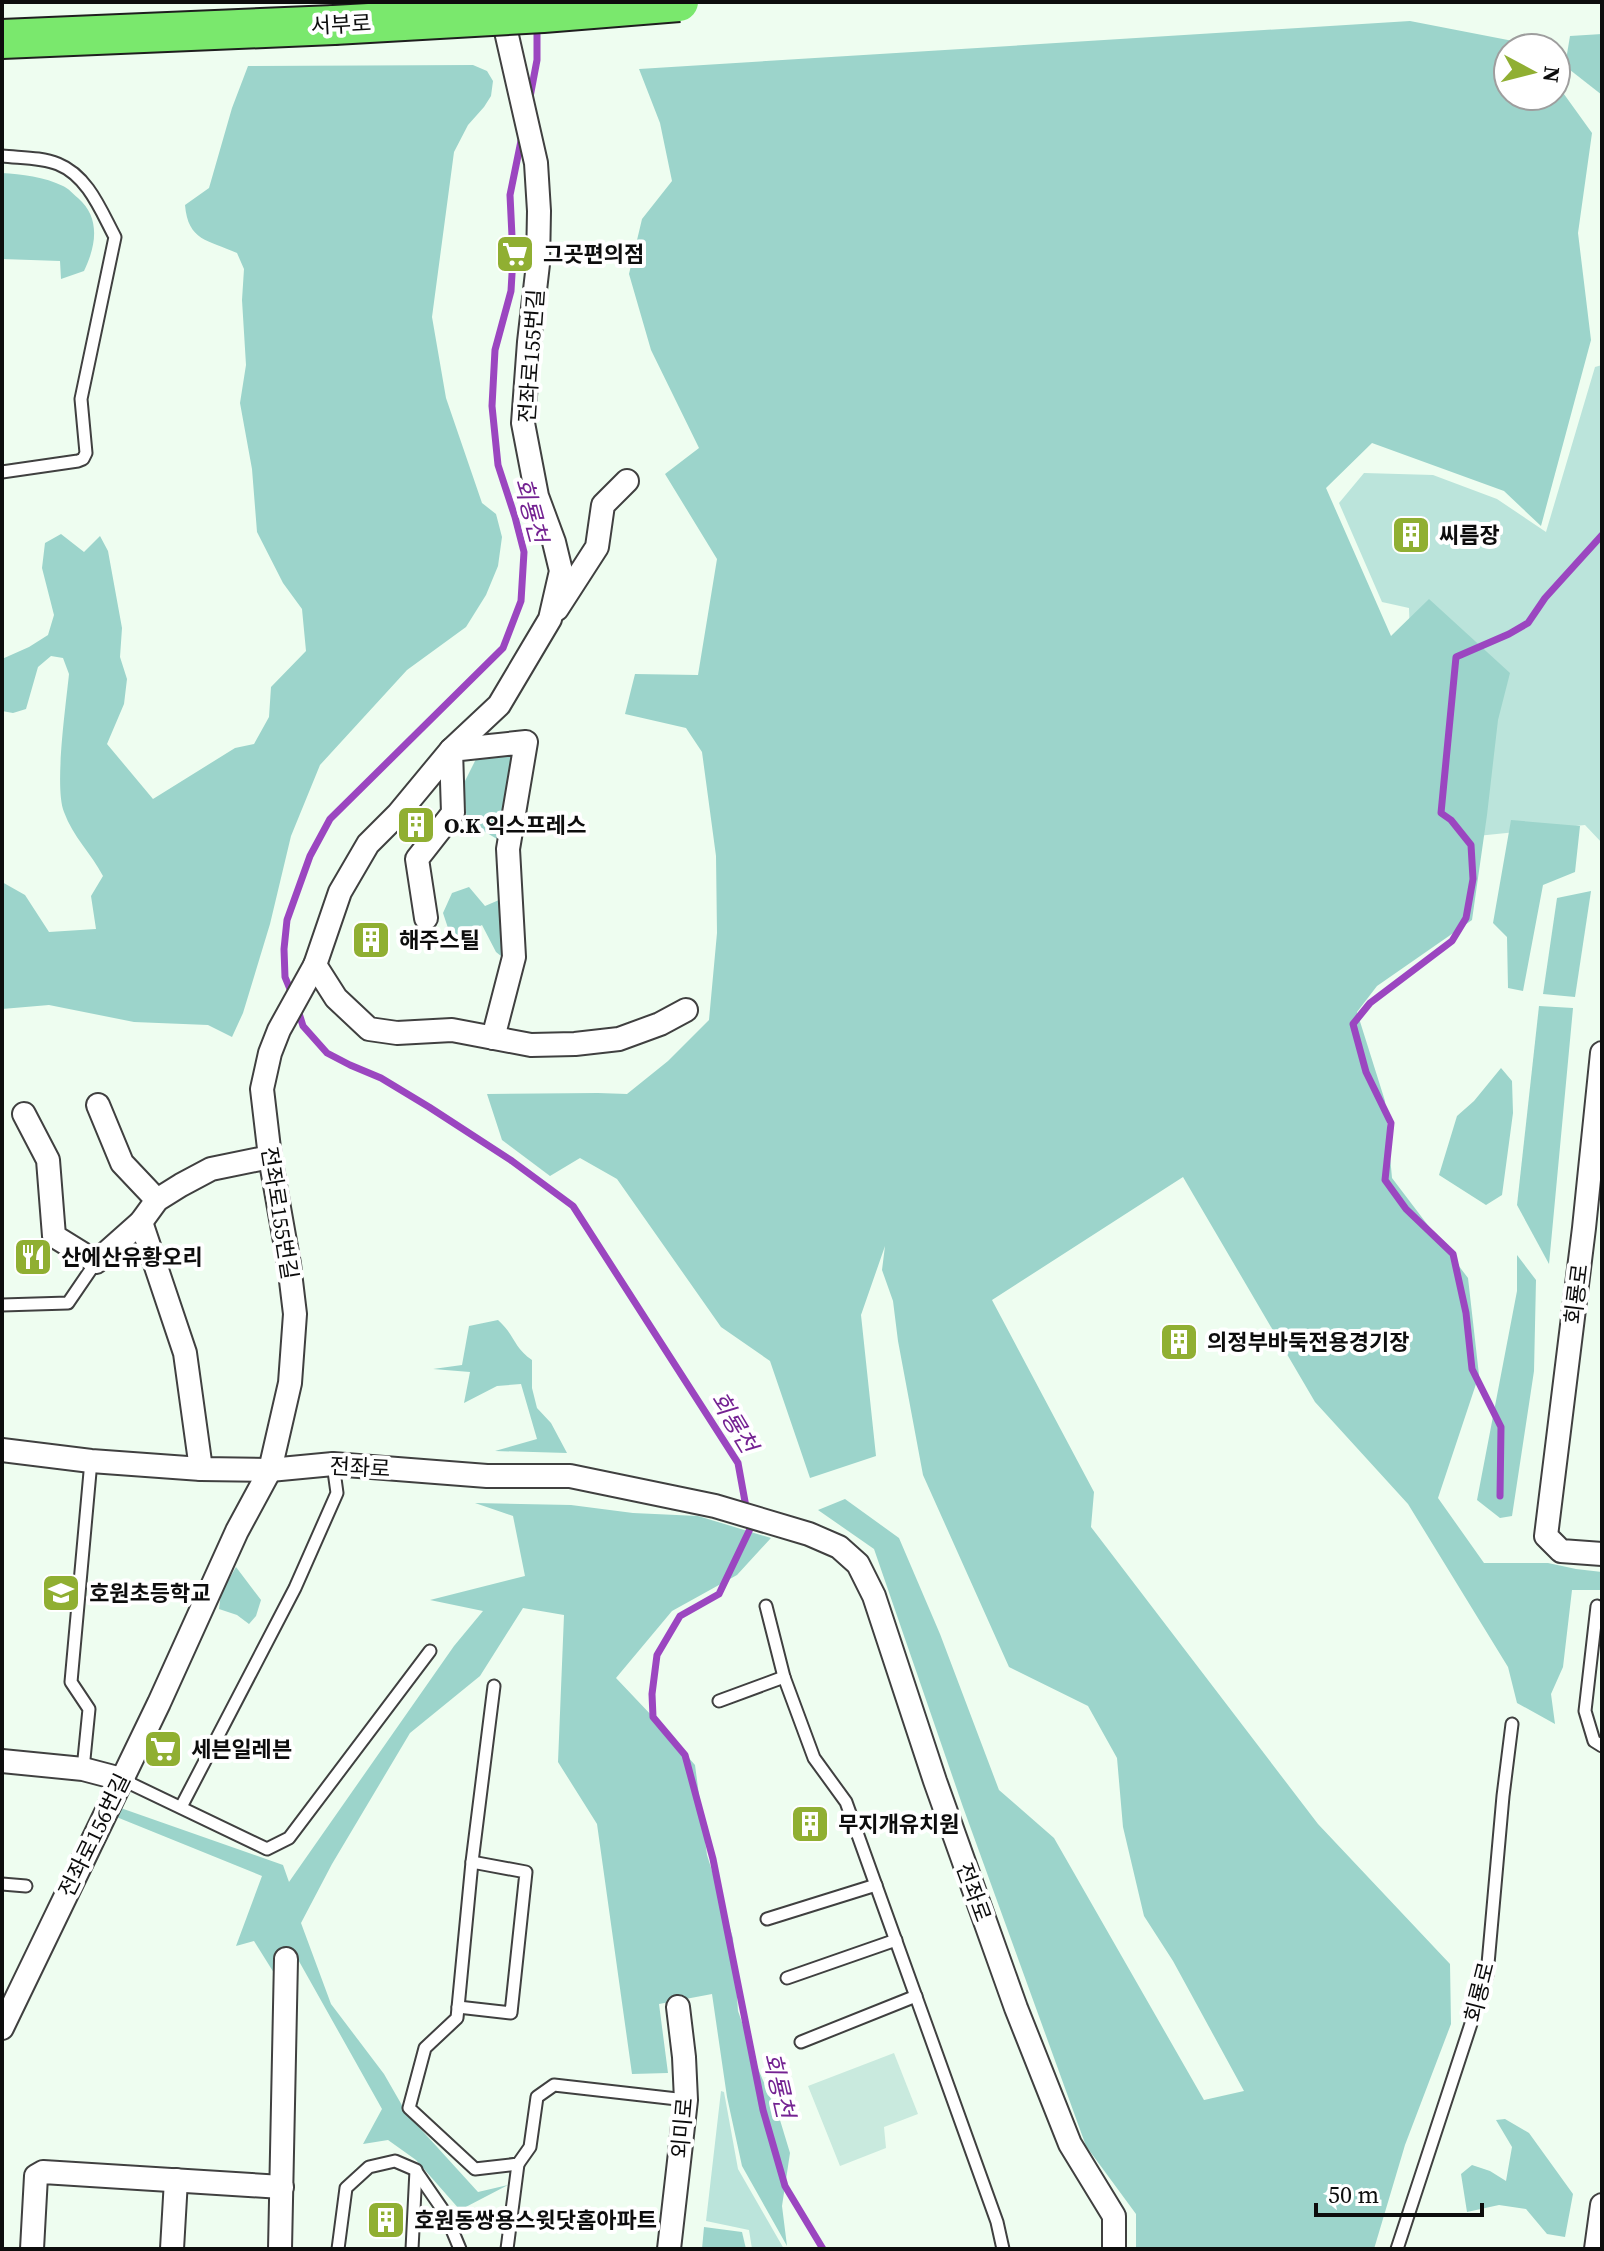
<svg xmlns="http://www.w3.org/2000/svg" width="1604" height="2251" viewBox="0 0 1604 2251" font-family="'Source Serif 4','Noto Sans KR',serif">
<rect width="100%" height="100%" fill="#eefdf0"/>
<g fill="#bbe4db">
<path d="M1602,365v478l-17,-18 -108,11 -61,-39 -7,-189 -27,-6 -43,-99 25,-30 69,2 64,24 49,33 49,-165z"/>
<path d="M721,2091l3,1 14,77 46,80h-32l-3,-19 -43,-9z"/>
</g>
<g fill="#9cd4cb">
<path d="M1410,21l118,23 3,4h-23v48h48v-13l36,50 -14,100 13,107 -50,186 -37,-35 -132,-48 -46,45 65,148 38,-37 81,74 -12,47 -11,95 -15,105 -95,66 -20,26 28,89 7,77 76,100 11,97 -41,123 46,65h64l28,6 26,3v18h-30l-9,77 -12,27 4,30 -38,-21 -9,-36 -100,-163 -93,-102 -132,-225 -191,123 102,192 -3,35 227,297 132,140 1,60 -46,121 -31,104h-238v-35l-50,-68 -123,-339 -89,-258 -56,-39 27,-11 54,39 41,96 59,156 55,48 150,262 40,-9 -71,-130 -29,-45 -21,-89 -6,-69 -29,-52 -79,-39 -86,-192 -25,-134 -5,-40 -11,-31 3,-24 -24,69 15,141 -66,22 -40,-117 -49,-34 -104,-148 -37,-21 -30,18 -48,-36 -15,-46 111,-1 29,1 41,-33 41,-41 8,-87 -1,-77 -14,-104 -16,-24 -61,-14 10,-40 63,1 19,-116 -52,-85 34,-26 -48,-98 -22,-76 13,-55 30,-38 -12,-58 -21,-54z"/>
<path d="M1602,34v61l-37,-29 5,-30z"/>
<path d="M473,65l14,6 6,10 -2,15 -7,11 -16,18 -14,27 -22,165 14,81 36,105 14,11 6,23 -4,29 -12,29 -20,32 -59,43 -87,95 -29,71 -21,88 -27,89 -11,24 -24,-12 -74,-3 -85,-17 -47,4v-127l23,13 24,37 47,-3 -5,-33 12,-20c-12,-23 -30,-39 -39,-64 -10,-24 2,-108 5,-138l-6,-16 -12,-2 -13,11 -12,42 -13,4 -11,-2v-52l27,-12 19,-12 6,-20 -12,-47 3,-25 16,-9 23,18 16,-16 8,15 14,77 -2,29 7,22 -3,25 -17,40 46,55 82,-51 19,-4 15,-27 2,-30 35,-36 -4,-42 -19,-26 -26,-51 -5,-63 -12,-66 6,-38 -4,-65 2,-31 -7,-16c-29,-13 -49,-12 -52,-48l24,-17 23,-80 16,-42z"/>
<path d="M2,173c19,1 43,4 61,13 5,2 10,8 15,12 23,20 18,48 6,73l-23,8 -1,-18 -58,-2z"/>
<path d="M520,748l-13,97 -40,-24 -4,-36 17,-34z"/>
<path d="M1511,820l69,6 -5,46 -32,13 -20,106 -15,-3 -1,-51 -14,-14z"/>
<path d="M469,887l16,19 21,-9 5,67 -15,-12 -14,-27 -30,15 -9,-27 9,-20z"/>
<path d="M1591,891l-16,106 -32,-3 14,-96z"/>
<path d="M1539,1006l34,2 -24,256 -32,-59z"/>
<path d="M1501,1068l11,13 1,32 -11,82 -16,10 -47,-30 18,-59 17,-15z"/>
<path d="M1517,1255l19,25 -2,91 -22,145 -12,2 -23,-18 40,-209z"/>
<path d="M498,1320c17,15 15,27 34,40v28l5,20 14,15 16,30 -72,-2 42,-12 -16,-55 -24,2 -33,17 6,-31 -37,-3 29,-4 7,-39z"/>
<path d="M475,1503l96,2 62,8 65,3 73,22 -34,37 -65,36 -56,67 37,39 42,48 12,90 26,83 5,73 21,60 21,49 10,33 -8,53 5,40 -45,-80 -15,-69 -15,-103 -53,10 9,69 -36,1 -35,-250 -39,-62 6,-147 -41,-7 -43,68 -70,57 -78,131 -31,59 30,81 53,70 23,40 71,78 30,-7 -48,25 -44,-50 -28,-20 -25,4 19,-35 -91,-162 -17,26 -20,-32 -18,5 26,-70 -148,-60 1,-10 168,59 6,17 165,-236 29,-35 -53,-11 95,-24 -12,-60z"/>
<path d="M236,1567l25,33 -5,16 -7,8 -12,-9 -18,-6 2,-16z"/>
<path d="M1505,2119l24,14 44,61 -8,43 -18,-3 -21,-25 -27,-4 -32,7 -6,-38 11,-9 18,6 16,10 6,-34 -16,-27z"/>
<path d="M704,2227l38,5 4,17h-44z"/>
</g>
<path fill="#c9eade" d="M894,2053l24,61 -34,13 2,21 -46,18 -32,-80z"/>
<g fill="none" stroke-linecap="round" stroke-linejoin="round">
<g stroke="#9b46c0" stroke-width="7">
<path d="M530,97l7,-37v-34"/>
<path d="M292,994l-7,-17 -1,-28 3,-29 23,-64 20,-37 173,-171 18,-47 3,-49 -9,-35 -17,-52 -6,-59 3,-56 16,-59 2,-34 -3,-62 12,-59"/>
<path d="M298,1010l5,16 24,27 23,12 31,13 48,29 83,54 61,45 165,257 12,66 -31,65 -39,22 -23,39 -5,39 1,23 32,38 28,104 50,251 22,76 38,63"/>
<path d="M1500,1496l1,-69 -29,-58 -6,-56 -13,-59 -47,-45 -21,-29 6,-57 -25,-51 -13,-48 17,-21 82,-62 14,-23 7,-39 -2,-34 -20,-25 -10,-7 15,-156 53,-23 19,-11 17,-25 57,-63"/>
</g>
<defs>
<g id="service">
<path d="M2,156c18,2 39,1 56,8 30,12 43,47 57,73l-34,162 5,54 -3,6 -5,2 -76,11"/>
<path d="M2,1305l66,-2 28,-41"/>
<path d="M766,1606l18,71 30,81 32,44 151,420 6,27"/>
<path d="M1597,1606l-12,105 9,30 8,5"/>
<path d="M494,1686l-22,176 -15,156 -32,30 -16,60 66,61 43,-5 12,-17 7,-50 17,-12 132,15"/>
<path d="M719,1701l65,-24"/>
<path d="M83,1769l6,-60 -18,-27 20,-221"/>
<path d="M121,1779l146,70 22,-11 141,-187"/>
<path d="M181,1807l114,-219 42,-95 -4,-29"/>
<path d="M2,1884l24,2"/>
<path d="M767,1919l109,-34"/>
<path d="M787,1978l109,-38"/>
<path d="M458,2007l53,6 15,-141 -54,-10"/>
<path d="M801,2042l115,-46"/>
<path d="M416,2171l29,42 15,36"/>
<path d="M338,2249l8,-61 23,-21 26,-6 21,9 -4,79"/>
<path d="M507,2249l11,-85"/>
<path d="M1397,2249l90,-274 16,-179 9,-72"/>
</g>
<g id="minor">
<path d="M557,609l40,-62 6,-42 24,-24"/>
<path d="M426,918l-9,-59 36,-46 -2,-63 75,-8 -18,107 6,108 -21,81"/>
<path d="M315,965l21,33 33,31 28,4 55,-3 79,15 44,-1 44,-5 41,-15 26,-14"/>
<path d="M1602,1053l-18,175 -38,308 15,15 41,3"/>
<path d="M98,1105l24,58 35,37"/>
<path d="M24,1114l24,46 6,76 42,26 45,-40 16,-22 24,-15 30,-16 59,-12"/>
<path d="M141,1222l44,131 16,116"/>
<path d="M2,1450l89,11 110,8 69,1 63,-6 154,12h83l145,30 94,28 30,13 19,17 16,32 61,185 81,227 54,136 44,72v33"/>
<path d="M2,1761l81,8 38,10"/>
<path d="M2,2028l157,-325 78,-172 33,-61 20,-87 5,-69 -6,-50 -19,-107 -8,-68 8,-36 9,-23 36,-65 25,-73 28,-48 30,-30 53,-64 48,-45 51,-86 11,-48 -7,-29 -17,-46 -14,-73 6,-81 9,-78 1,-53 -3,-48 -31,-136 -1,-20"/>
<path d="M32,2249l4,-73 7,-4 239,15"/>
<path d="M172,2249l4,-69"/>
<path d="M280,2249l6,-290"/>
<path d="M669,2249l17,-149 -2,-43 -6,-50"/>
<path d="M1596,2249l6,-44"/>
</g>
<path id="trunk" d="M2,39l332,-14"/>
</defs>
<use href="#service" stroke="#404040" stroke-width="15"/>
<use href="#minor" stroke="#404040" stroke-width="26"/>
<use href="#trunk" stroke="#1e1e1e" stroke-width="42"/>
<use href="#service" stroke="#fff" stroke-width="11"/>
<use href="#minor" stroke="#fff" stroke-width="22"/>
<use href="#trunk" stroke="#7ae86d" stroke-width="38"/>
<defs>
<path id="trunk-bridge" d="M334,25l209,-12 136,-11"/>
</defs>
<use href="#trunk-bridge" stroke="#1e1e1e" stroke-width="42" stroke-linecap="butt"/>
<use href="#trunk-bridge" stroke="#7ae86d" stroke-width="38"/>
</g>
<defs>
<symbol id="supermarket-square" viewBox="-11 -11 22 22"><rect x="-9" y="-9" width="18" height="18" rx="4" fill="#90af32" stroke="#fff"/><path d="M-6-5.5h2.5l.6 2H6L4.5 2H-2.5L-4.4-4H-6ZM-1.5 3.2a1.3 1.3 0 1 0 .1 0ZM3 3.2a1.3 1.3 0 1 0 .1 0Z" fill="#fff"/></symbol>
<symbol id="building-square" viewBox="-11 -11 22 22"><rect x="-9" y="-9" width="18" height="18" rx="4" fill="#90af32" stroke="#fff"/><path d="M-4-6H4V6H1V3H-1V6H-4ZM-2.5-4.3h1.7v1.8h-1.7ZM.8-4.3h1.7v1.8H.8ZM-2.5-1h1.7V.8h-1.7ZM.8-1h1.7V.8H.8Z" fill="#fff"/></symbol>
<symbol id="restaurant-square" viewBox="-11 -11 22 22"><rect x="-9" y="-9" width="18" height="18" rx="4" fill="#90af32" stroke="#fff"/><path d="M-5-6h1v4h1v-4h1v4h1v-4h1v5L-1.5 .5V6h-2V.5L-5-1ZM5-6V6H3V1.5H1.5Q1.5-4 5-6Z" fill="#fff"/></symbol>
<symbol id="school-square" viewBox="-11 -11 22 22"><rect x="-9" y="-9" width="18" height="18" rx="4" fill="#90af32" stroke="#fff"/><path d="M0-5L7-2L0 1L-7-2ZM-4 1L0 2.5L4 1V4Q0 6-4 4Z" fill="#fff"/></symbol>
</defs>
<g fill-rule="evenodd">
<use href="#supermarket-square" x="493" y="232" width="44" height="44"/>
<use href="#building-square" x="1389" y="513" width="44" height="44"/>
<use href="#building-square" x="394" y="803" width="44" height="44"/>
<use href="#building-square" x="349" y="918" width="44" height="44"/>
<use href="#restaurant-square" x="11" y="1235" width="44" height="44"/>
<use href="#building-square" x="1157" y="1320" width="44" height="44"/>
<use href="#school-square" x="39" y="1571" width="44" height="44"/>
<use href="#supermarket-square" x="141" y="1727" width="44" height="44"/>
<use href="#building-square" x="788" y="1802" width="44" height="44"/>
<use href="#building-square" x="364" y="2198" width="44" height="44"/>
</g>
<g text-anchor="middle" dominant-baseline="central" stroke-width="8" stroke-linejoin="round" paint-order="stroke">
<g font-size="22" fill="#0d0d0d" stroke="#fff">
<text transform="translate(341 24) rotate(-3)">서부로</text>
<text transform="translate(531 356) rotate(-86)">전좌로155번길</text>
<text transform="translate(280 1213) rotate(81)">전좌로155번길</text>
<text transform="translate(1576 1294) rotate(-83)">회룡로</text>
<text transform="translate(360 1467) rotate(3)">전좌로</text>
<text transform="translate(94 1835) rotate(-64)">전좌로156번길</text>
<text transform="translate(974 1892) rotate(70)">전좌로</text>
<text transform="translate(1479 1992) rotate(-76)">회룡로</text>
<text transform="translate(682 2128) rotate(-85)">외미로</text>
</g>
<g font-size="22" font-weight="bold" fill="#0d0d0d" stroke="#fff" text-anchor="start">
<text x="543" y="254">그곳편의점</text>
<text x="1439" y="535">씨름장</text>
<text x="444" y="825">O.K 익스프레스</text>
<text x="399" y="940">해주스틸</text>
<text x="61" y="1257">산에산유황오리</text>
<text x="1207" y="1342">의정부바둑전용경기장</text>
<text x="89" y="1593">호원초등학교</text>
<text x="191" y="1749">세븐일레븐</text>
<text x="838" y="1824">무지개유치원</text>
<text x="414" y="2220">호원동쌍용스윗닷홈아파트</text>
</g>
<g font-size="24" font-style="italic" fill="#742292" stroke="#fff">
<text transform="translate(531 510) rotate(75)">회룡천</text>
<text transform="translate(734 1422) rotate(59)">회룡천</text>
<text transform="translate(779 2085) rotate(77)">회룡천</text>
</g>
</g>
<rect width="1604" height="2251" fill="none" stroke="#0d0d0d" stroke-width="8"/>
<g transform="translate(1532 72) rotate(97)"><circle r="38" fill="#ffffff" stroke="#9e9e9e" stroke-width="2"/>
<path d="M0-6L14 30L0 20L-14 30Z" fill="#90af32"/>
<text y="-12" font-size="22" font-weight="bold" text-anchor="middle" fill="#0d0d0d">N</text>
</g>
<path d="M1316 2203v12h166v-12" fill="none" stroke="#0d0d0d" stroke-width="4"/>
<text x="1328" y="2203" font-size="24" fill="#0d0d0d" stroke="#ffffff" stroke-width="6" paint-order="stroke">50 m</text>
</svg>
